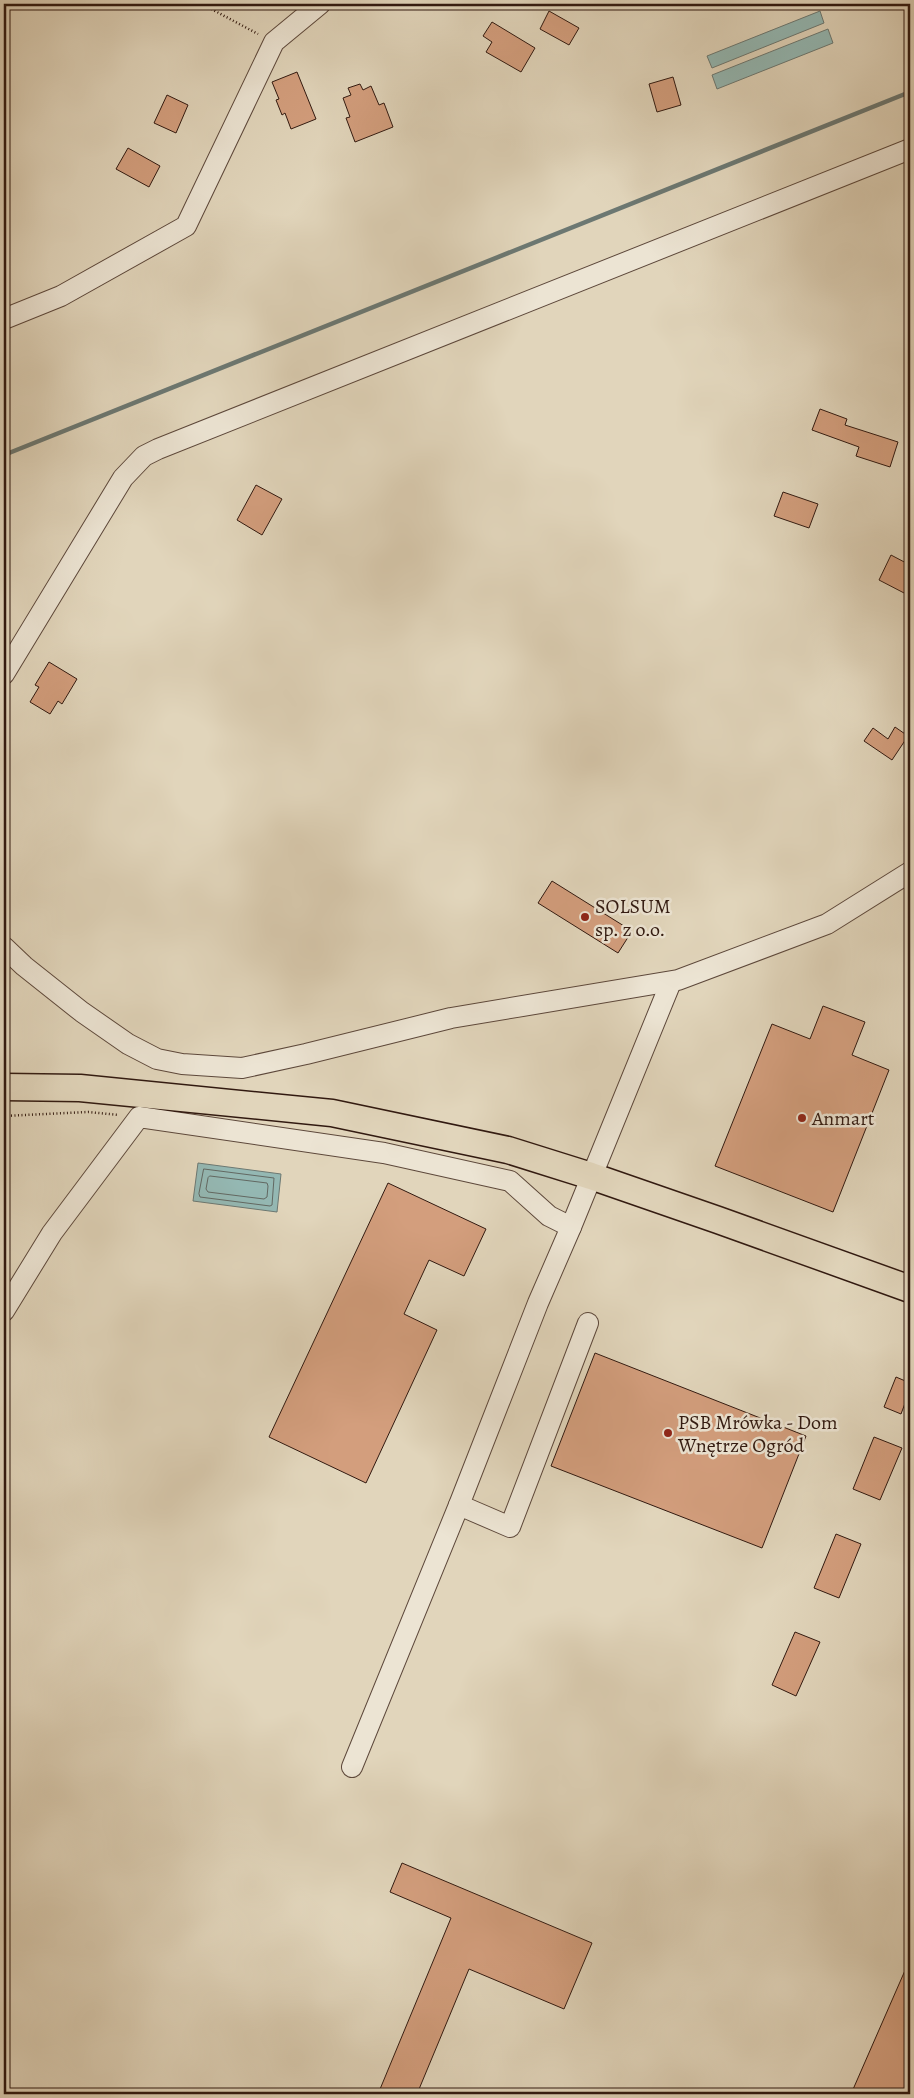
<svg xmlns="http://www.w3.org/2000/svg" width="914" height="2098" viewBox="0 0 914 2098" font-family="Alegreya,serif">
<rect width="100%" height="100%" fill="#e1d5bb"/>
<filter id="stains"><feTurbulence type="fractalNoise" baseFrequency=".004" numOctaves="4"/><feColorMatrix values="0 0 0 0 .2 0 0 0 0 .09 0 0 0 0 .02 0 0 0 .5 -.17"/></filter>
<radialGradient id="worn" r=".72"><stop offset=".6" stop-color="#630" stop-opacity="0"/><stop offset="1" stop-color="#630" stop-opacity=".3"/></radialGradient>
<g fill="#94b8b3" stroke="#6c7872">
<path d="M820,11l4,12 -112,45 -5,-12z"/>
<path d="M828,29l5,14 -116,46 -5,-14z"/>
<path d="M198,1163l83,11 -4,38 -84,-11z"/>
</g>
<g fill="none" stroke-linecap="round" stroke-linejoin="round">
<g stroke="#626862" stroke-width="1">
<path d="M204,1169l70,9 -2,27 -2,1 -70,-9 -1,-3z"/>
<path d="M210,1176l57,7 1,3 -1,11 -3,2 -56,-7 -2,-3 2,-11z"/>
</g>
<path stroke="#6c7872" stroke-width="4.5" d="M4,455l906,-363"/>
</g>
<g fill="#d39e7d" stroke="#311910">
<path d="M549,11l30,17 -10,17 -29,-16z"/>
<path d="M492,22l43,26 -14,24 -35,-20 6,-10 -9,-6z"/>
<path d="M297,72l19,47 -25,10 -6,-16 -3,2 -6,-15 3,-1 -7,-17z"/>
<path d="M673,77l8,28 -24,7 -8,-28z"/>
<path d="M360,84l3,6 8,-4 8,19 5,-2 9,24 -38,15 -9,-24 4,-1 -7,-19 8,-3 -3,-7z"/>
<path d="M167,95l21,10 -12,28 -22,-10z"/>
<path d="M128,148l32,18 -11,21 -33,-18z"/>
<path d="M820,409l27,10 -2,6 53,17 -8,25 -34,-11 3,-9 -47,-17z"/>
<path d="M256,485l26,14 -20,36 -25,-15z"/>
<path d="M783,492l35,12 -9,24 -35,-12z"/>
<path d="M891,555l19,10v22l-4,7 -27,-14z"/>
<path d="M49,662l28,17 -15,25 -4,-3 -8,13 -20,-12 9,-15 -4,-2z"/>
<path d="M895,727l13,9 -16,24 -28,-19 9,-13 15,11z"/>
<path d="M552,881l80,50 -14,22 -80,-50z"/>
<path d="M823,1006l42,16 -13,33 37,15 -56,142 -118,-46 57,-142 38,15z"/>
<path d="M388,1183l98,46 -22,47 -35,-16 -25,54 33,16 -71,153 -97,-46z"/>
<path d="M595,1353l211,83 -44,112 -211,-82z"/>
<path d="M896,1377l14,6v7l-9,24 -17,-7z"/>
<path d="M874,1437l28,11 -22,52 -27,-11z"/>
<path d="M836,1534l25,10 -22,54 -25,-10z"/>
<path d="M795,1632l25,10 -24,54 -24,-11z"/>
<path d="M402,1863l190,80 -28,66 -95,-40 -52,125h-39l73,-176 -61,-26z"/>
<path d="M910,1959v135h-59z"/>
</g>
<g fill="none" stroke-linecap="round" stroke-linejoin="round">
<defs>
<g id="minor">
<path d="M4,319l57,-23 125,-70 88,-184 46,-38"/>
<path d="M4,674l119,-196 21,-22 14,-7 752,-300"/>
<path d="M4,947l20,19 58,46 46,32 29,15 25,5 60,4 64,-14 145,-36 227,-38 149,-56 83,-52"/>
<path d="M4,1311l48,-78 87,-116 245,36 126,28 39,35 22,11"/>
<path d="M459,1505l51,22 78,-204"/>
<path d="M352,1767l107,-262 79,-202 33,-76 100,-245"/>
</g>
<path id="major" d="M4,1087l76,1 252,25 176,37 83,26 127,44 192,69"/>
</defs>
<use href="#minor" stroke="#5d483b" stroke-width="22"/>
<use href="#major" stroke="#311910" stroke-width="29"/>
<g stroke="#311910" stroke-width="2.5" stroke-dasharray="1 2.5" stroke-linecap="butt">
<path d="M202,4l56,30"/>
<path d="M4,1116l84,-4 31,3"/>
</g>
<use href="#minor" stroke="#ece4d3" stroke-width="20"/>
<use href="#major" stroke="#e1d5bb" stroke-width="26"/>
</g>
<g fill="#8f2418" stroke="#ece4d3" stroke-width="2">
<circle cx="585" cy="917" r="5"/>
<circle cx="802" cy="1118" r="5"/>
<circle cx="668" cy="1433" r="5"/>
</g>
<g text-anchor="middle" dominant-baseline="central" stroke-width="5" stroke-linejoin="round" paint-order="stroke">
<g font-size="20" fill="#311910" stroke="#ece4d3" text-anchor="start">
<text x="595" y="906">SOLSUM<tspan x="595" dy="23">sp. z o.o.</tspan></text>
<text x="812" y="1118">Anmart</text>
<text x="678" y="1422">PSB Mrówka - Dom<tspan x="678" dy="23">Wnętrze Ogród</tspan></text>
</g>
</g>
<rect width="914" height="2098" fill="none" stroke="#e1d5bb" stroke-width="20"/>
<rect x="5" y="5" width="904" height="2088" fill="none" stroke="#311910" stroke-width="2.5"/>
<rect x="10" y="10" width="894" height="2078" fill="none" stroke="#311910"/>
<rect width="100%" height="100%" filter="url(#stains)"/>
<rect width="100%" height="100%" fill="url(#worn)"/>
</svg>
